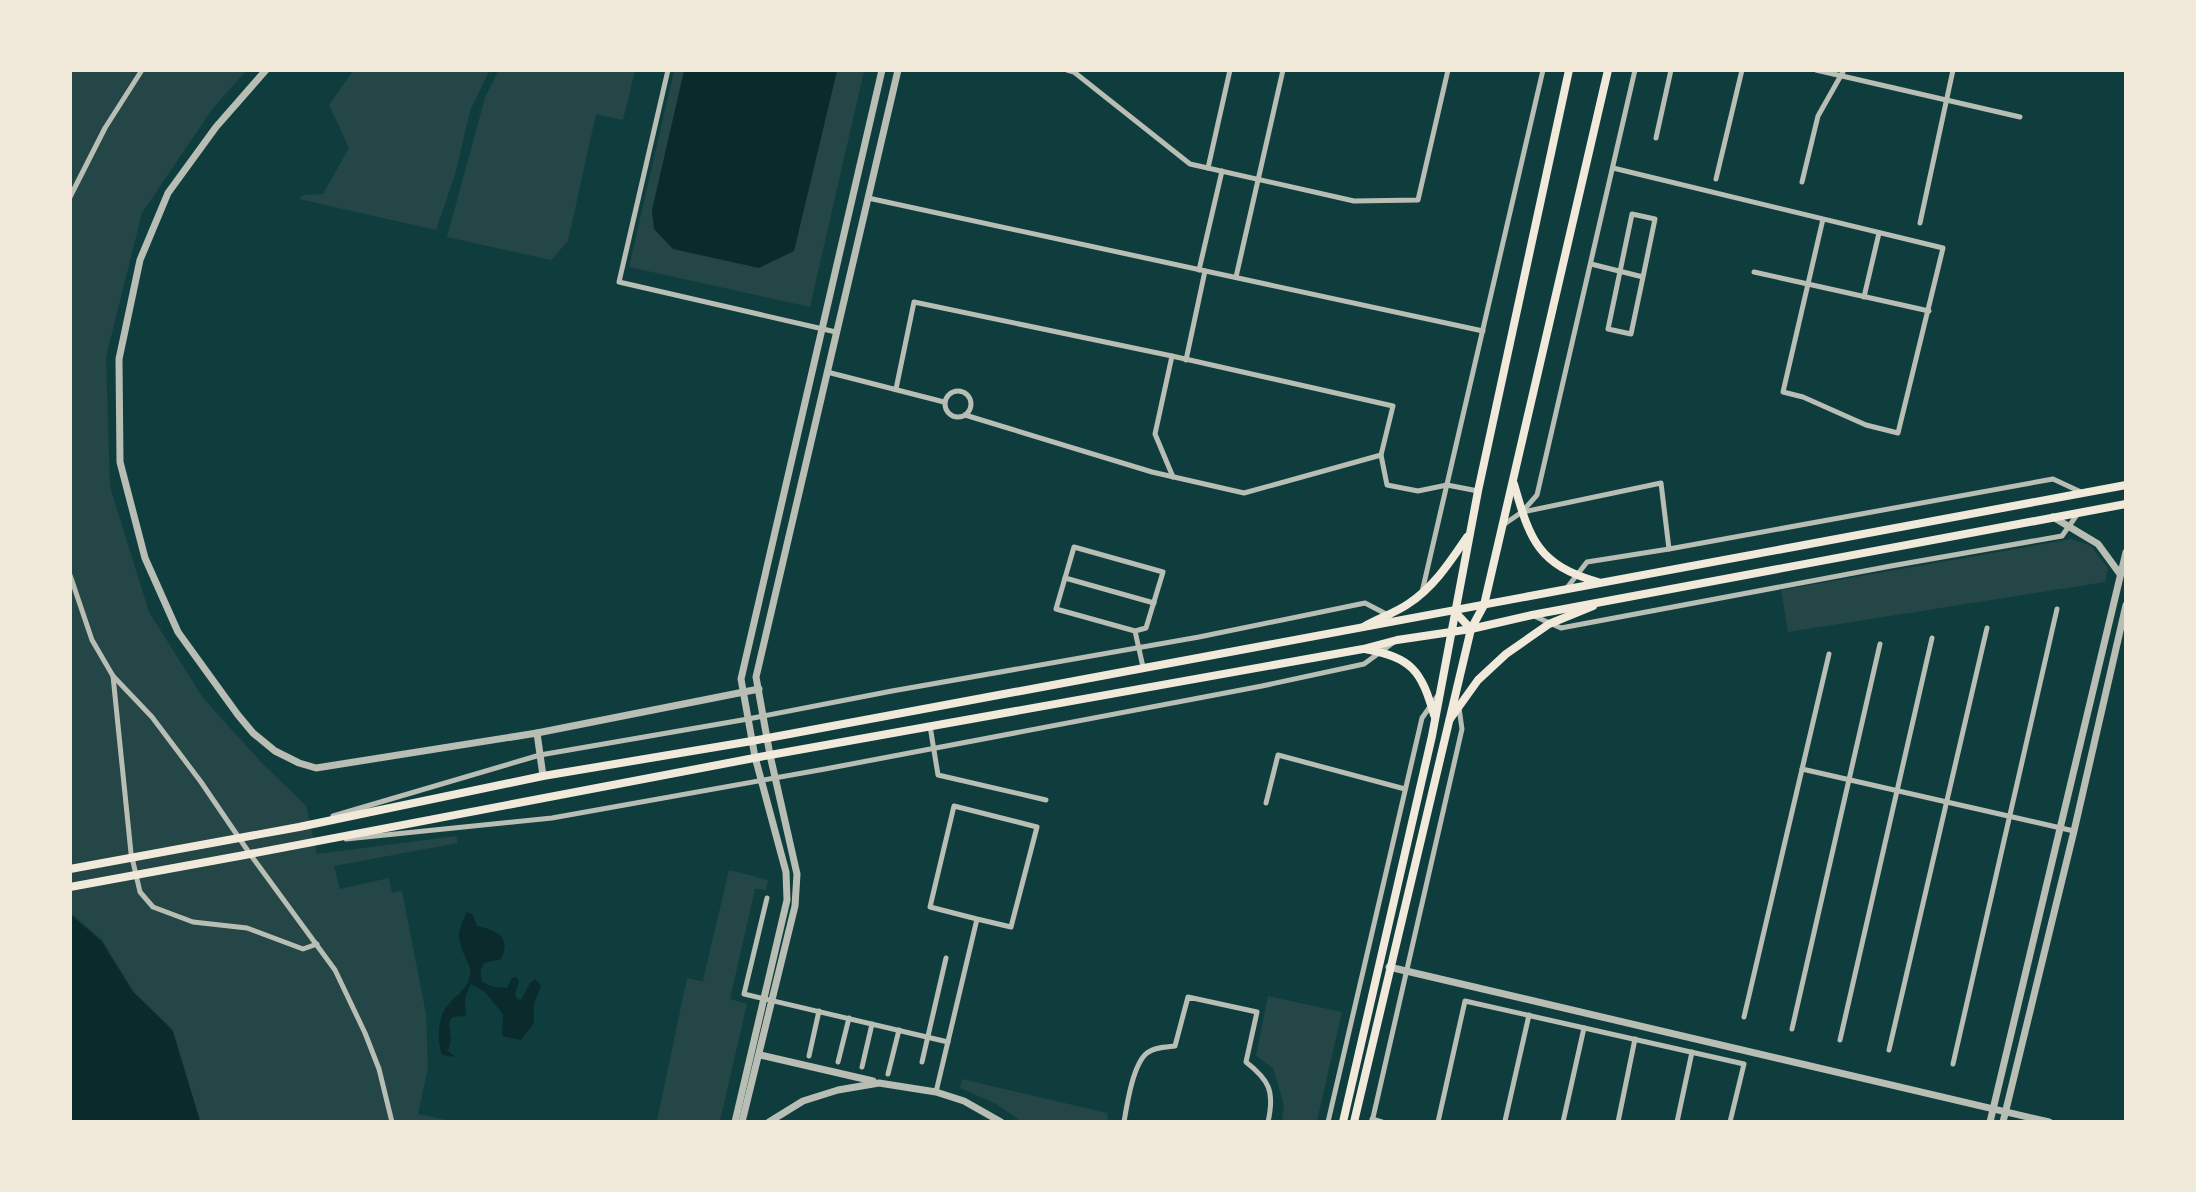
<svg xmlns="http://www.w3.org/2000/svg" width="2196" height="1192" viewBox="0 0 2196 1192" font-family="Quicksand,sans-serif">
<rect width="100%" height="100%" fill="#0f3d3e"/>
<g fill="#244646">
<path d="M70,71h176l-33,37 -71,105 -36,144 4,130 39,125 54,86 58,64 45,44 11,48 139,-18 2,7 -124,23 6,23 49,-11 3,15 10,-2 24,123 2,54 -10,46 33,7h-251l-27,-91 -39,-38 -32,-52 -30,-26z"/>
<path d="M353,71h136l-19,40 -14,60 -20,59 -137,-31 5,-4 19,-1 26,-46 -20,-43z"/>
<path d="M498,71h137l-12,49 -27,-6 -28,127 -17,19 -104,-23 38,-139z"/>
<path d="M674,71h190l-54,236 -181,-40z"/>
<path d="M2072,539l19,7 17,22 -3,14 -317,50 -7,-42z"/>
<path d="M729,870l39,10 -2,10 -11,-1 -25,110 17,5 -27,117h-63l30,-143 19,4 -3,-2z"/>
<path d="M1268,996l74,16 -25,109h-35l2,-16 -11,-37 -17,-12z"/>
<path d="M962,1079l145,34 1,8h-87l-25,-17 -36,-16z"/>
</g>
<g fill="#0a2a2b">
<path d="M684,71h153l-43,180 -35,17 -86,-19 -19,-20 -2,-19z"/>
<path d="M71,912v3l30,26 32,51 39,38 28,91h-129z"/>
<path d="M467,912l6,3 4,11c19,4 35,10 24,33l-17,4c-4,6 -4,12 -2,19l12,5 13,1 5,-10 4,-1 3,4 -4,13 2,5 4,1 9,-17 5,-4 6,7 -7,18v19l-13,17 -19,-4 1,-22 -18,-22 -14,-8c-3,6 -6,12 -6,18 0,6 2,8 0,14l-13,1 -3,6 2,17 -3,11 7,6 -13,-2c-5,-13 -4,-35 3,-46 8,-12 23,-19 25,-34 1,-6 -1,-10 -3,-14 -10,-22 -11,-27 0,-49z"/>
</g>
<g fill="none" stroke-linecap="round" stroke-linejoin="round">
<g stroke="#b8beb3" stroke-width="5">
<path d="M668,70l-49,212 217,50"/>
<path d="M1067,70l7,2 116,92 164,37 64,-1 30,-130"/>
<path d="M1816,70l204,47"/>
<path d="M1656,138l15,-68"/>
<path d="M1208,168l22,-98"/>
<path d="M1613,168l330,80 -45,185 -32,-8 -63,-28 -20,-5 40,-173"/>
<path d="M1716,179l26,-109"/>
<path d="M1802,182l16,-66 26,-46"/>
<path d="M70,197l35,-69 37,-58"/>
<path d="M868,198l615,133"/>
<path d="M1920,223l33,-153"/>
<path d="M1591,264l52,13 12,-58 -23,-5 -24,115 23,5 12,-57"/>
<path d="M1199,270l23,-99"/>
<path d="M1754,272l175,39"/>
<path d="M1236,277l47,-207"/>
<path d="M1864,297l15,-64"/>
<path d="M1172,356l-17,78 18,43"/>
<path d="M1186,360l19,-89"/>
<path d="M827,372l117,30"/>
<path d="M896,389l18,-87 258,54 221,50 -12,49 -137,38 -92,-21 -187,-57"/>
<circle cx="958" cy="404" r="13"/>
<path d="M1381,455l6,30 31,6 29,-6 31,6"/>
<path d="M1523,512l138,-29 8,66"/>
<path d="M1503,525l19,-13 15,-17 98,-425"/>
<path d="M70,575l22,65 21,36 39,41 49,65 49,72 85,116 30,63 14,36 13,53"/>
<path d="M1065,578l89,25"/>
<path d="M1566,589l21,-27 82,-13 384,-70 28,13"/>
<path d="M1422,592l121,-522"/>
<path d="M1534,616l27,12 330,-62 171,-30 17,-24"/>
<path d="M1135,631l-79,-22 18,-62 89,25 -17,56 -11,3 8,36"/>
<path d="M113,676l18,177 9,39 13,15 40,15 54,6 56,21 14,-5"/>
<path d="M930,726l8,49 108,25"/>
<path d="M1802,769l272,62"/>
<path d="M1266,803l12,-48 127,34"/>
<path d="M333,816l207,-61 208,-36 144,-28 307,-54 166,-34 25,13"/>
<path d="M346,839l206,-21 273,-49 437,-83 102,-22 30,-22"/>
<path d="M767,898l-23,96 204,48"/>
<path d="M1744,1017l85,-363"/>
<path d="M1792,1029l88,-385"/>
<path d="M1840,1040l92,-402"/>
<path d="M1889,1050l98,-422"/>
<path d="M809,1056l10,-45"/>
<path d="M838,1062l11,-44"/>
<path d="M922,1062l24,-104"/>
<path d="M1953,1064l104,-455"/>
<path d="M862,1067l10,-43"/>
<path d="M888,1074l11,-44"/>
<path d="M936,1092l41,-173 -47,-12 24,-101 83,21 -26,100 -34,-8"/>
<path d="M1372,1119l10,3"/>
<path d="M1505,1121l24,-106"/>
<path d="M1124,1122c3,-18 9,-58 23,-69 7,-6 19,-6 28,-7l13,-49 69,15 -11,50c23,18 29,29 22,60"/>
<path d="M1328,1122l94,-404 17,-24"/>
<path d="M1372,1122l90,-393 -3,-21"/>
<path d="M1438,1122l27,-121 279,63 -14,58"/>
<path d="M1563,1122l21,-94"/>
<path d="M1618,1122l17,-83"/>
<path d="M1677,1122l15,-70"/>
</g>
<g stroke="#b8beb3" stroke-width="7">
<path d="M266,70l-50,57 -48,66 -28,67 -21,99 1,103 25,96 33,74 60,83 15,18 22,18 24,12 17,5 221,-35 222,-44"/>
<path d="M2053,517l45,27 22,30"/>
<path d="M537,733l6,43"/>
<path d="M1389,967l660,155"/>
<path d="M760,1055l113,26"/>
<path d="M735,1122l52,-222 -1,-28 -31,-115 -14,-78 141,-609"/>
<path d="M742,1122l53,-216 2,-32 -27,-119 -14,-78 142,-607"/>
<path d="M769,1122l34,-21 35,-11 41,-7 57,9 28,9 37,21"/>
<path d="M1990,1122l136,-570"/>
<path d="M2003,1122l71,-291 52,-226"/>
</g>
<g stroke="#f1e9da" stroke-width="8">
<path d="M1514,484c16,56 24,81 84,98"/>
<path d="M1454,611l17,18"/>
<path d="M1365,626c14,-8 30,-13 43,-22 26,-17 42,-42 59,-67"/>
<path d="M1365,649c47,9 56,21 69,66"/>
<path d="M1450,719l28,-39 28,-26 43,-30 44,-18"/>
<path d="M1343,1122l89,-386 46,-245 91,-421"/>
<path d="M1354,1122l117,-493 13,-24 124,-535"/>
</g>
<g stroke="#f1e9da" stroke-width="8">
<path d="M70,869l229,-42 244,-51 209,-35 1374,-256"/>
<path d="M70,887l180,-33 520,-99 593,-106 34,-9 74,-11 61,-14 594,-111"/>
</g>
</g>
<rect width="2196" height="1192" fill="none" stroke="#f1e9da" stroke-width="144"/>
</svg>
